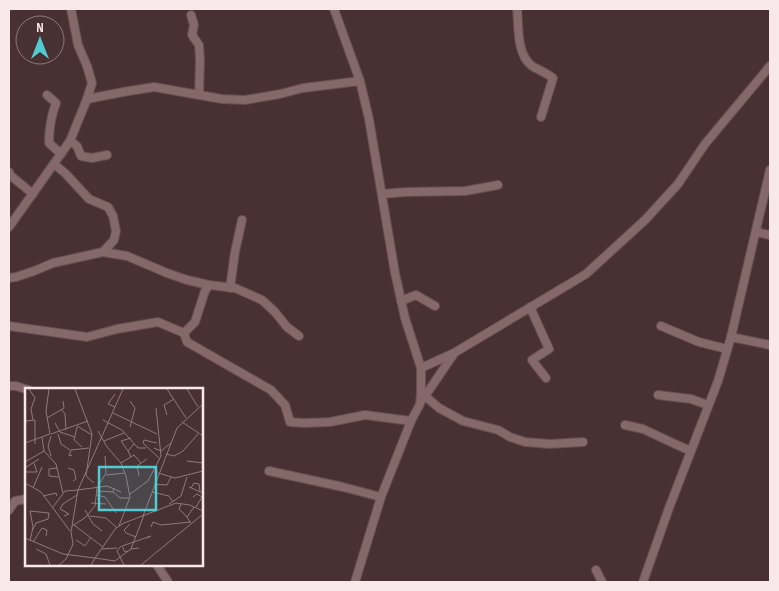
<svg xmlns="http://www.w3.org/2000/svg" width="779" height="591" viewBox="0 0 779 591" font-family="'Sofia Sans Condensed',sans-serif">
<rect width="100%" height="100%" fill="#493032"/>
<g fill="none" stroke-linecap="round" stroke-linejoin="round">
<defs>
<g id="minor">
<path d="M334,9l26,72 9,38 26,154 10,45 16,50v25l-1,11 -9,17 -30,76 -26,85"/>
<path d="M517,9c2,17 -1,45 15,57 7,4 14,7 21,12l-12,39"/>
<path d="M191,15l3,10 -2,10 7,10 1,15 -1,35"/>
<path d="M47,95l9,8c-5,13 -7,25 -7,40l12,11"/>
<path d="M87,99l36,-7 31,-5 68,12 23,1 35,-6 23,-6 57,-7"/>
<path d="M70,141l7,5 4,10 11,2 15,-3"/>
<path d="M54,164l12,10 23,25 19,8 5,9 3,15 -2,9 -11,12"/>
<path d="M9,172l1,3 23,19"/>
<path d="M382,194l24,-2 59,-1 33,-6"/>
<path d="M9,227l61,-86 17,-42 5,-16 -5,-17 -9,-21 -7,-36"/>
<path d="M756,232l14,3"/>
<path d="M9,278l7,-1 18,-6 19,-8 50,-11 24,4 40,17 20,7 22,5 26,3 27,12 13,12 12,15 12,9"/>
<path d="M209,285l-4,6 -10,31 -11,11 3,9 84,48 14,15 5,17 14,1 26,-1 35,-7 46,6"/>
<path d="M230,288l5,-36 7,-32"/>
<path d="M401,301l15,-6 19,11"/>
<path d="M530,307l19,42 -17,11 14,18"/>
<path d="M9,326l78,11 30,-8 41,-7 26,11"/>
<path d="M661,326l38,16 28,7"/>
<path d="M731,337l39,8"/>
<path d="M421,368l33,-15 132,-79 59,-54 33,-36 27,-40 65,-78"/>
<path d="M9,386h7l13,4"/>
<path d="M658,395l33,4 17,6"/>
<path d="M425,396l14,12 24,13 35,9 12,7 15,5 25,2 33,-2"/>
<path d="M423,399l30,-44"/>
<path d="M625,425l18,4 32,15 16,7"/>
<path d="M269,471l74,16 38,10"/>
<path d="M9,510l6,-9 11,-2"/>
<path d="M157,565l11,17"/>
<path d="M596,570l6,12"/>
<path d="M643,582l26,-74 49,-127 13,-44 39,-167"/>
</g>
</defs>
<use href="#minor" stroke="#634e50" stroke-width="10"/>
<use href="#minor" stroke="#84686a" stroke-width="8"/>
</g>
<g transform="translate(25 388)">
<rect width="178" height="178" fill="#493032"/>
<path fill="none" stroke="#8f7a7b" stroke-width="1" d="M4,1l6,9 -4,11 2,11M50,1l17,45 -6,42 8,7M142,1l19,29M162,1l11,18M90,19l-7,-3 7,-10M36,21l4,5 1,16M88,25l44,21M142,27l-3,-10 10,-6M22,30l17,-10 -1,-7M78,32l19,10 16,18h8M157,34l21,14M30,35l5,9 15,5M52,38l15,9M52,39l-3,13 8,7M105,39l5,-19 -5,-7M0,41l1,-8 9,-1v24M73,43l9,16 14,16 5,13 4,21 -11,29M26,46l37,-13M33,46l3,10 9,6M26,48l-3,10 3,10M17,49l2,14 12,13 7,29M79,53l20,-8M0,55l25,-9 -4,-23 3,-22M132,55l-13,-3 -1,3 17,16M129,60l7,3 10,-8M103,63l-7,-10 10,-3M141,66l8,2 9,-5 15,-17M47,67l-3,1 2,-6 18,-2M106,69l-3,-6 6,-7M162,73l16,2M0,74l19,-11M96,75l13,-8 7,8M0,80l14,-9M32,80l-8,1v7l10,1M43,80l6,2 2,9 -3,2M0,84h12l-3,-9M133,85l17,5 28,-7M81,87l19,-2M114,88l-2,-10 10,-7M0,95l16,9 29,39M129,96l13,1 4,-8M164,99l14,6M8,100l9,-21M89,100l-1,4 7,6h9M166,100l3,-5 5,1 1,7M53,102l29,-4 14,6M72,103l16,1M127,104l17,4 4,6M105,106l18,-13 13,-25 -5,-48M71,107l9,2 11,16M18,108l13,-3 1,3M168,109l4,-3 5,3 -6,10M66,115l15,1M144,116l12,-8 6,-19M156,116l-2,5 8,8M28,119l12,-16 13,-1M35,121l3,-5 14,-9M35,121l9,5 -5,2M60,122l8,14 9,7M65,128l16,2 11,10M118,128l34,-88 26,-24M165,134l-3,-5 7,-10M105,136l-6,6 2,3 10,4M49,137l29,22M0,138v23M47,138l14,-9 9,-11 2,-18 9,-15 -1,-17M126,139l2,-5 8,3 30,-3M0,150l38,16 32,4 21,-30 8,-5 52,-20 14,2 13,6M51,152l9,6 6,-9M5,153l3,-14 -3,-16 19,2 -1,6 -12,4 -4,8M8,154l9,-14 5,2 -1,6M96,158l-4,5 7,14M11,161l10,5 4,11M77,161l15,-1M106,161l13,-34M103,163l-3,1 -3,-6 29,-10 -4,2M34,177l7,-6 7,-15 -2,-12 7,-42 45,-101M66,177l4,-7 20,3 16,-12 8,-1M116,177l62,-51"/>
<path fill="#51ccd3" fill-opacity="0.15" stroke="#51ccd3" stroke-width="2.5" d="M74,79h57v43h-57z"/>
<rect width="178" height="178" fill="none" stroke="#f9e8e9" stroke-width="2.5"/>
</g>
<rect width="779" height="591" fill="none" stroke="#f9e8e9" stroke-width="20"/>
<g transform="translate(40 40)"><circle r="24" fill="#493032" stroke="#8f7a7b"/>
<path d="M0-4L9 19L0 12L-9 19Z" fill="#51ccd3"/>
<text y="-8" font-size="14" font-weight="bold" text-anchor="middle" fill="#f9e8e9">N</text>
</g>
</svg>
